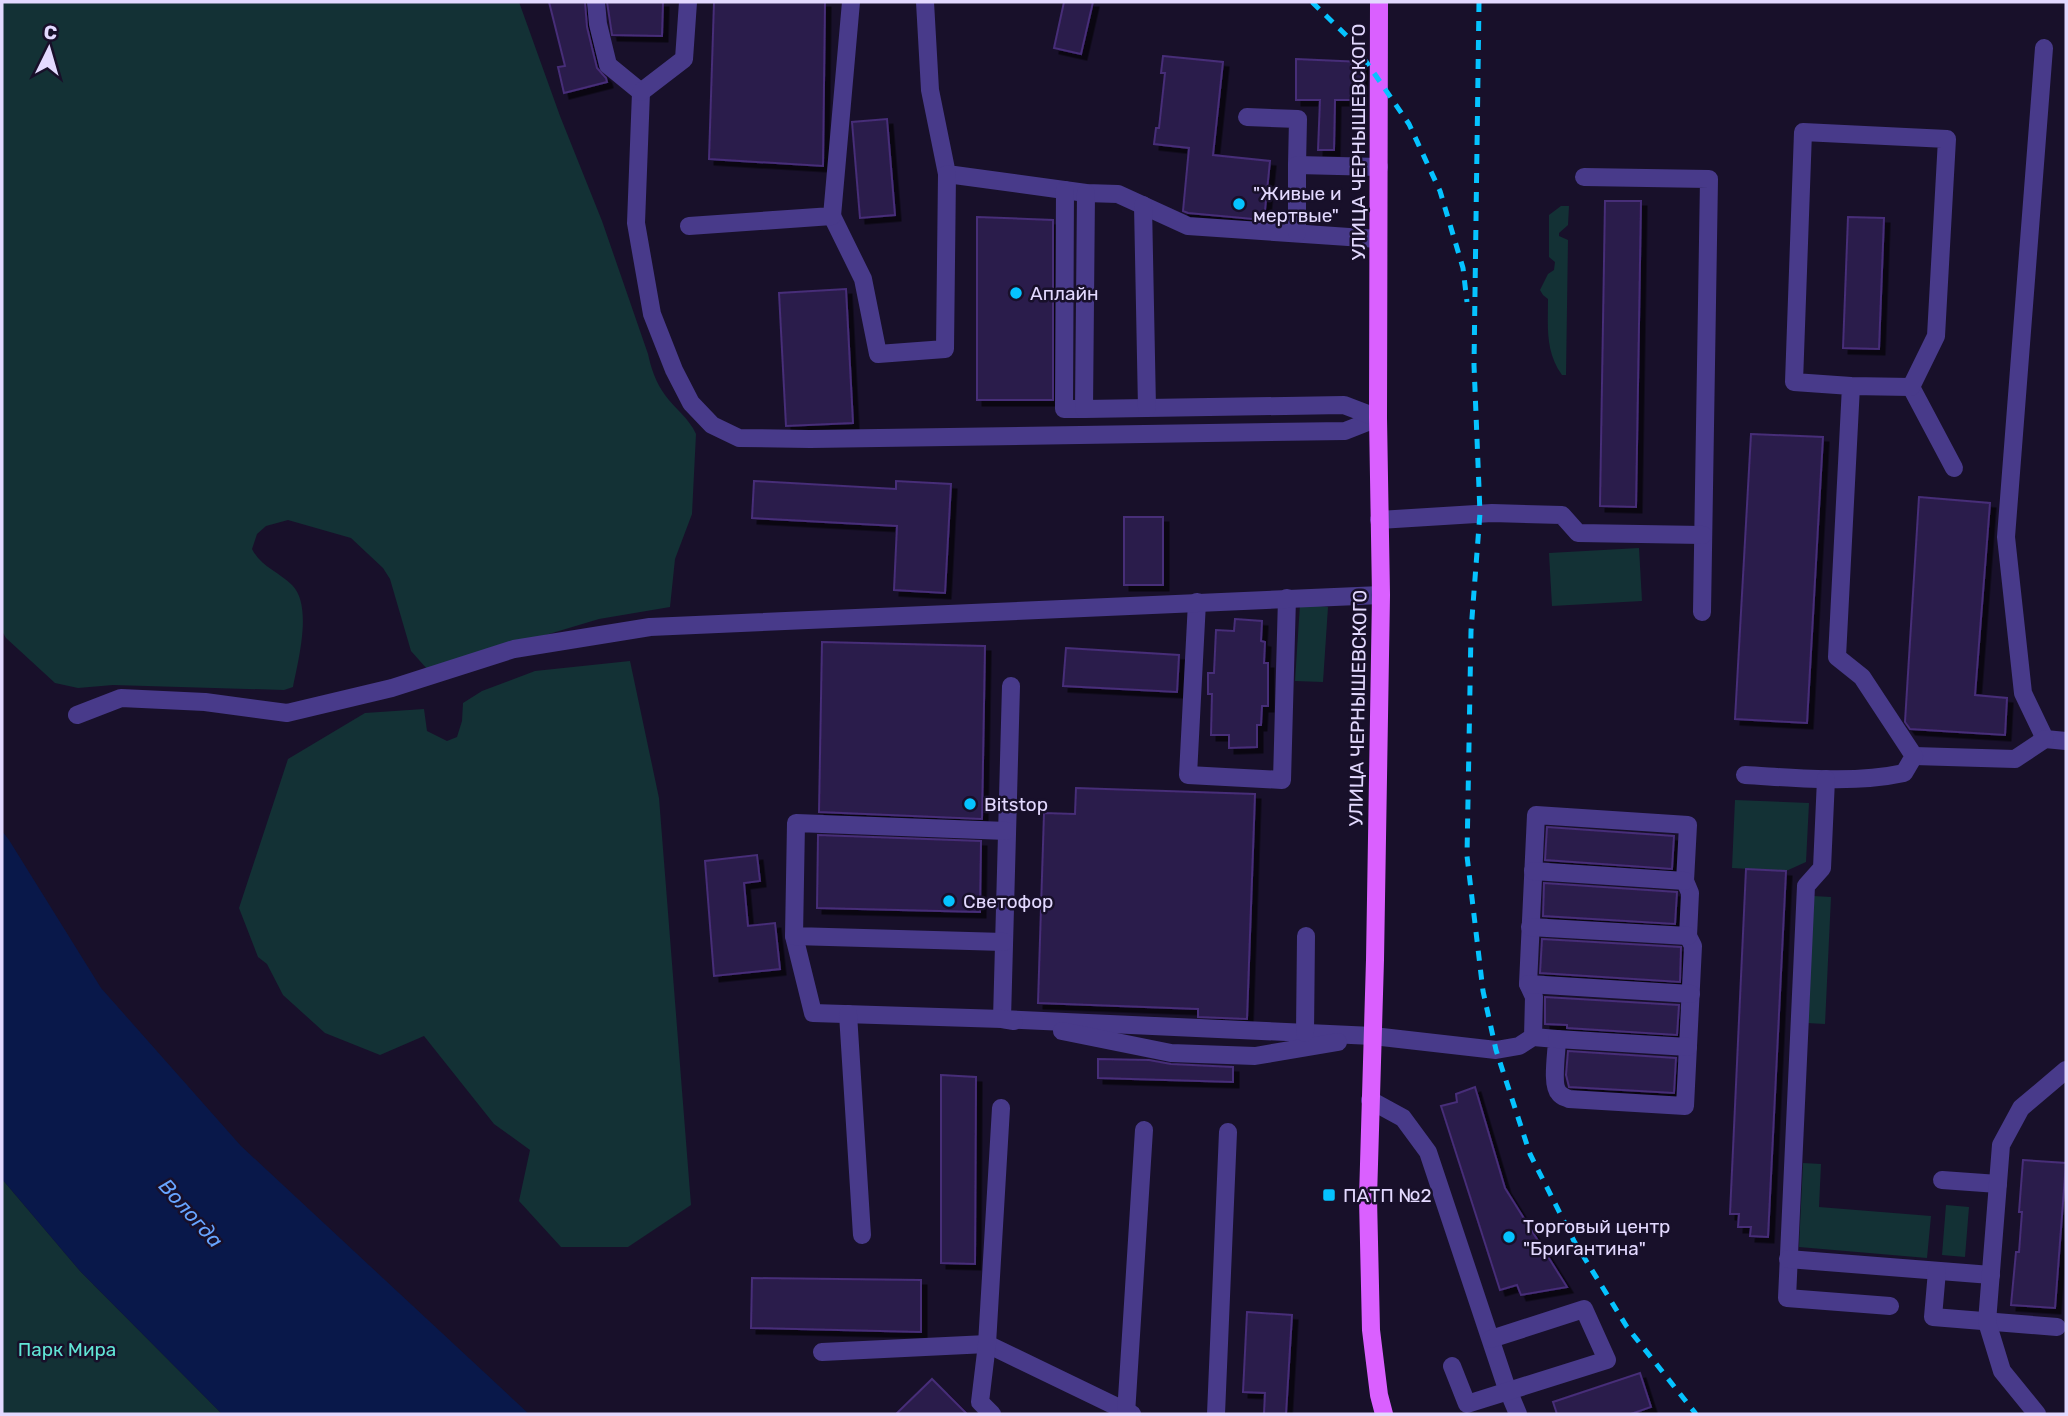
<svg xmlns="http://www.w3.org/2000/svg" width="2068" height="1416" viewBox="0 0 2068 1416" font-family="Rubik,sans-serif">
<defs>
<filter id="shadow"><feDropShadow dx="5.5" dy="5.5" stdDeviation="0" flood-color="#0009"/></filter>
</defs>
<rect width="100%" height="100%" fill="#18102a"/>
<g fill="#133135">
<path d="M2,2h517l41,114 42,105 46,133c3,14 8,29 17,41 10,14 24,23 31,39l-4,80 -17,45 -5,48 -71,12 -171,51 -17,-19 -21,-72 -7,-11 -32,-30 -63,-18 -22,6 -9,8 -5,15c9,18 27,23 40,36 21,21 6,76 1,102l-9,3 -171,-5 -35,3 -23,-5 -49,-45 -4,-7z"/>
<path d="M1561,206h8l-1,19 -9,8v3l9,4 -2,135h-4c-17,-24 -14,-48 -14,-76l-5,-4 -3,-5 8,-16 6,-4 1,-8 -6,-5v-42z"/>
<path d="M1639,548l3,53 -90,5 -3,-53z"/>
<path d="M1300,604l28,3 -5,75 -28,-1z"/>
<path d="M630,661l29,137 32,407 -63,42h-67l-42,-46 11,-51 -36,-26 -70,-88 -44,19 -55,-22 -42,-38 -16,-31 -9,-7 -19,-49 49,-149 77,-46 59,-4 3,22 20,10 10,-4 5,-16 1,-18 19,-12 53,-20z"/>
<path d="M1735,800l74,3 -3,59 -20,9 -54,-3z"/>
<path d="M1813,896l18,1 -6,127 -18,-1z"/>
<path d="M1803,1163l18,1 -2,43 112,9 -4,42 -128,-11z"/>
<path d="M2,1179l78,92 142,143h-220z"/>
<path d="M1946,1205l23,2 -4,50 -23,-2z"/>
</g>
<path fill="#09184a" d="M2,831l7,9 92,148 140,158 288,268h-307l-142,-143 -78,-92z"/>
<g fill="#2c1b4c" stroke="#462d78" stroke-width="2" filter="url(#shadow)">
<path d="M549,2h36l2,25 10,41 9,10 1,4 -43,11 -6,-26 7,-1z"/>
<path d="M607,2h56l-1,34 -50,-1z"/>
<path d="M714,2h111l-2,164 -114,-7z"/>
<path d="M1064,2h29l-12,52 -27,-6z"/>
<path d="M1163,56l60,6 -10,93 57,6 -6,59 -76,-7 -5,-2 6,-63 -35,-4 2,-16h3l6,-55h-4z"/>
<path d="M1296,59l66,3 -1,38h-26l-1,50h-16l2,-50h-24z"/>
<path d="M887,119l8,96 -35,3 -8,-96z"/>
<path d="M1605,201h36l-5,306 -36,-1z"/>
<path d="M977,217l76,3v180h-76z"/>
<path d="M1848,217l36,1 -5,131 -36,-1z"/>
<path d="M846,289l7,134 -67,3 -7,-133z"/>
<path d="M1751,434l72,3 -16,286 -72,-4z"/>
<path d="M754,481l142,8v-8l55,3 -6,109 -51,-3 3,-64 -145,-8z"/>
<path d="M1919,497l71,6 -15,192 32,3 -2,37 -95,-6 -5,-7z"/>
<rect x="1124" y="517" width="39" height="68"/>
<path d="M1235,619l27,2 -1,20 4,1 -1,21h4v43h-6l-1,19h-4v22l-28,1v-13h-18l1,-41h-4v-21h6l2,-43 18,1z"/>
<path d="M822,642l163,4 -3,173 -163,-7z"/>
<path d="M1066,648l113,7 -2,37 -114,-6z"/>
<path d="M1076,788l179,6 -8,225 -49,-2v-8l-160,-6 6,-190 31,1z"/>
<path d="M1547,827l127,9 -2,33 -127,-9z"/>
<path d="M818,835l163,6 -1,71 -163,-4z"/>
<path d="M757,855l3,26 -16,2 4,43 27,-3 5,46 -66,7 -9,-115z"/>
<path d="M1746,869l40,2 -18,366 -18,-1 1,-9h-13l1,-13h-9z"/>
<path d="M1544,883l133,9 -2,32 -132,-8z"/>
<path d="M1542,939l139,8 -1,35 -140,-9z"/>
<path d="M1545,997l134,8 -2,30 -110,-7v-3l-22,-1z"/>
<path d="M1568,1051l108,7 -2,35 -105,-6 -3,-12z"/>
<path d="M1098,1059l51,1 22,4 62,3v15l-135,-4z"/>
<path d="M941,1075l35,2 -1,187 -34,-1z"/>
<path d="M1475,1087l30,101 62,99 -46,8 -4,-10 -17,5 -59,-184 16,-4 -1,-8z"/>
<path d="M2023,1160l43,3 -11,145 -44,-3 5,-53h3l3,-40h-3z"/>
<path d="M752,1278l169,2v52l-170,-4z"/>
<path d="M1247,1312l45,3 -6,99h-22l1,-21 -22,-1z"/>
<path d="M1640,1373l11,34 -20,7h-74l-4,-12z"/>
<path d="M932,1379l35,35h-71z"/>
</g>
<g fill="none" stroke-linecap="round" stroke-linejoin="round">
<g stroke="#483a8a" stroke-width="18">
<path d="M596,2l2,22 10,41 33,27 -5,131 16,91 22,56 17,33 21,22 27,13 71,1 535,-8 33,-13"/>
<path d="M925,2l5,88 17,84 139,19 32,1 70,32 190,13"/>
<path d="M2044,48l-38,489 17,156 22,46 21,2"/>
<path d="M641,92l43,-33 4,-57"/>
<path d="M1247,117l51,2 -1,46"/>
<path d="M1584,177l125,2 -7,433"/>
<path d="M1065,190l-1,219h20"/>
<path d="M1086,193l-2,216 260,-4 34,13"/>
<path d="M1143,205l4,203"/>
<path d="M832,216l31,63 15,75 67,-5 2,-175"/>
<path d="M689,226l143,-10 19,-214"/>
<path d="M1297,233v-68l82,2"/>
<path d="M1911,387l43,81"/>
<path d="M1379,520l113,-7 70,2 16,18 125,2"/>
<path d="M1197,602l-9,173 94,5 5,-182"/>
<path d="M1011,686l-9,333 371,17 123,14 23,-4 14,-9 24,2c0,12 -6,46 2,54 3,4 6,4 10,6l116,7 8,-160 -5,-10 2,-43 -5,-12 3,-56 -152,-10 -8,169 6,13 -1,40"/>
<path d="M77,715l44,-17 84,4 82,11 105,-25 122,-39 136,-22 731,-32"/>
<path d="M1914,756l101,3 30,-20"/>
<path d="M1745,775c53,3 108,9 159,-2l10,-17 -52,-79 -25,-20 14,-271 -57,-4 9,-250 144,7 -11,197 -25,51 -60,-1"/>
<path d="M1826,779l-4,89 -16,18 -19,412 103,8"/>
<path d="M1533,871l152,10"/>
<path d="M1530,927l158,9"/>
<path d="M794,936l19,77 189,6 12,2"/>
<path d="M1004,942l-210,-6 2,-113 211,8"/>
<path d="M1528,984l163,10"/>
<path d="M848,1014l14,221"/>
<path d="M1062,1031l109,22 84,3 83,-14"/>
<path d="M1305,1033l1,-97"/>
<path d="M1557,1039l131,8"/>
<path d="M1370,1100l33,18 25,34 77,231 13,31"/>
<path d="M1942,1180l56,4"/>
<path d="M1788,1259l203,16"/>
<path d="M1937,1271l-4,46 124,10"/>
<path d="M822,1352l165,-8 145,70"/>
<path d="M1452,1366l15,38 140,-44 -23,-51 -93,30"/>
<path d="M992,1414l-12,-12 7,-58 14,-236"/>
<path d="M1126,1414l18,-284"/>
<path d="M1216,1414l12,-282"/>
<path d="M2037,1414l-35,-43 -15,-49 14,-177 20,-37 45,-38"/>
</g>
<path stroke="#da60ff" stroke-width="18" d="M1379,2l-1,416 3,177 -6,365 -7,238 3,132 8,65 5,19"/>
<g stroke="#05c3ff" stroke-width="5" stroke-dasharray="10 9" stroke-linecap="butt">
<path d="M1312,2l40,39 57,83 31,67 23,77 4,34"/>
<path d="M1479,2l-5,363 6,148 -9,118 -4,225 16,135 13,59 34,104 44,87 53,86 69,87"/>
</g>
</g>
<g fill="#05c3ff" stroke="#18102a" stroke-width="2.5">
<circle cx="1239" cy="204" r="7"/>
<circle cx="1016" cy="293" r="7"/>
<circle cx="970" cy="804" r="7"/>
<circle cx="949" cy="901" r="7"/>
<rect x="1322" y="1188" width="14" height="14" rx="3.5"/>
<circle cx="1509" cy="1237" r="7"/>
</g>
<g text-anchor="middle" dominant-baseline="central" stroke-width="5" stroke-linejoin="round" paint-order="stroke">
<g font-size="19" fill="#e3d9ff" stroke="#18102a">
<text transform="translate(1358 142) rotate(-90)">УЛИЦА ЧЕРНЫШЕВСКОГО</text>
<text transform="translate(1358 708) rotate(-89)">УЛИЦА ЧЕРНЫШЕВСКОГО</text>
</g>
<g font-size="19" fill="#e3d9ff" stroke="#18102a" text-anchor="start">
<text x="1253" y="193">"Живые и<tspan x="1253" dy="22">мертвые"</tspan></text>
<text x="1030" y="293">Аплайн</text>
<text x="984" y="804">Bitstop</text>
<text x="963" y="901">Светофор</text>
<text x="1343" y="1195">ПАТП №2</text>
<text x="1523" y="1226">Торговый центр<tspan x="1523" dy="22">"Бригантина"</tspan></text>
</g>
<g font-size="19" fill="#61e4d5" stroke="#18102a">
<text x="67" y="1349">Парк Мира</text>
</g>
<g font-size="21" font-style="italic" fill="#67a4ff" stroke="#18102a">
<text transform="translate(191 1213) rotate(48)">Вологда</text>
</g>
</g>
<rect width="2068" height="1416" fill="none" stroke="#e3d9ff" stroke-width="7"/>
<g transform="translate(49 49) rotate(5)" stroke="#18102a" stroke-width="5" paint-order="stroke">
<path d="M0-5L12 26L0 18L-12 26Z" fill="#e3d9ff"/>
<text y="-10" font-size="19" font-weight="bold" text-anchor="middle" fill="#e3d9ff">С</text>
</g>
</svg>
